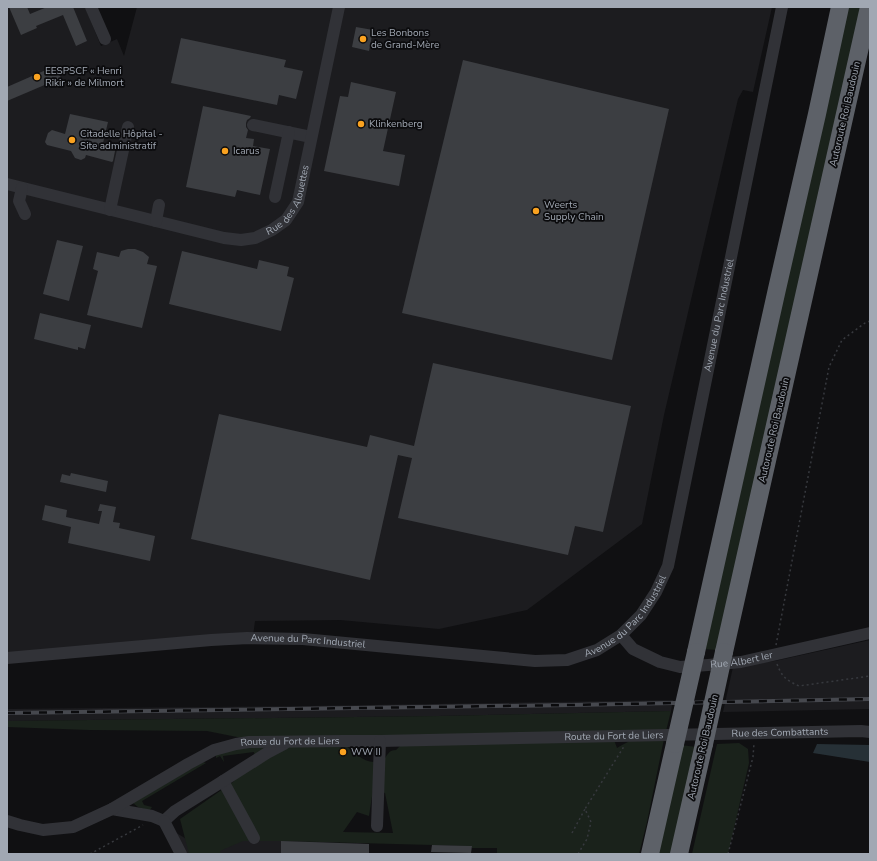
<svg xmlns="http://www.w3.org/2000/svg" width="877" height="861" viewBox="0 0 877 861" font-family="'Nunito Sans',sans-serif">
<rect width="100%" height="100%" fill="#101012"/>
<g fill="#1c1c1f">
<path d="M7,7h78l16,39 16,-7 7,17 13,-49h635l-19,85 -10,-2 -5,9 -74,316 -22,109 -115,86 -88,19 -99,-9 -85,1 -3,23 -55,2 -190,17z"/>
<path d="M870,640v69l-147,3 10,-45 42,-6z"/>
<path d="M673,700l-2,11 -232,5 -432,5v-12l299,-3z"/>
<path d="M173,831l32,19 28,-12 11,3h37l88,3v10h-193z"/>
</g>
<g fill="#1a221b" fill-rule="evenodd">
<path d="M848,7h15l-144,643 -17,-1z"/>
<path d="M671,711l-5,20 -419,8 -40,-8 -118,-1 -82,-3v-6l432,-5z"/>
<path d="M664,739l-17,83 -8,32h-142v-6h-25l-1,-2 -190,-5h-38l-23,10 1,3h-32l-9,-35 53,-37 6,-7 50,-28 56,-2c8,6 19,18 30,17 3,0 6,-1 9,-2 3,-5 5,-10 12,-10l5,-5 213,-5 3,8c5,-3 10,-6 15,-8zM374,783l7,9 4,1 8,40 -50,-1 14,-20 12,4z"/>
<path d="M739,743l9,6 1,14 -21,91h-36l25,-110z"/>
<path d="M268,745l-13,13 -1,-6 -31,4 1,6 -4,-6 -4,2v-5l3,-2z"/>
<path d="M680,745l17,2 -24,107h-17z"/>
<path d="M203,762l3,1 -64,38 2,4 8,2 -3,4 -11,-4 -5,-4z"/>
</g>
<path fill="#263036" d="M817,744l53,1v17l-57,-9z"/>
<g fill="#3c3e42">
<path d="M9,7h18l3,7 17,-7h26l14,34 -11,5 -13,-31 -27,11 1,2 -16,7z"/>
<path d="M356,27l17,3 -4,21 -17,-4z"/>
<path d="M181,38l105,22 -2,7 19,4 -7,28 -17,-4 -2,10 -106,-22z"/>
<path d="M463,60l206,49 -57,251 -210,-47z"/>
<path d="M55,66l6,12 -54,23v-14z"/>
<path d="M351,82l45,10 -13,59 22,4 -6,31 -75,-15 16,-75 8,1z"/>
<path d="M203,106l48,10 -1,2 -3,2 -1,3v4l2,3 -2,8 8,1 -1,7 17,3 -10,46 -23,-5 -2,7 -49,-10z"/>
<path d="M70,114l38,8 -5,21 13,3 -3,15 -1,1 -26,-7 -1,3 -4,2 -6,-2 -4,-7 -24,-6 -2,-3 3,-9 4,-3 13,4z"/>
<path d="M57,240l26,6 -14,55 -26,-7z"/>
<path d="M128,249h7l8,3 6,5 -2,7 10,2 -15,62 -55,-13 11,-44 -5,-2 4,-17 22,5 2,-6z"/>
<path d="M182,251l75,18 2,-9 30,7 -2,9 7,2 -13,53 -112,-27z"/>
<path d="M40,313l51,12 -6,24 -7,-2v3l-44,-11z"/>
<path d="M433,363l198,43 -28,126 -28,-6 -7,29 -170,-37 14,-60 -14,-3 -28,125 -179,-41 28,-125 148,33 3,-12 44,11z"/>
<path d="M71,473l37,8 -2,11 -46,-10 2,-8 8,2z"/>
<path d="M100,504l16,3 -3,15 7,1 -1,5 36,8 -5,25 -82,-18 3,-16 -29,-7 3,-15 22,5 -1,7 33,7 3,-13h-4z"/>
<path d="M281,841l88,3v10h-88z"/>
<path d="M432,845l40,1 -1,7 -40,-1z"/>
</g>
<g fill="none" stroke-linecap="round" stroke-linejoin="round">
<g stroke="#37393e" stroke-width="1.5" stroke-dasharray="2 3" stroke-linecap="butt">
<path d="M776,645l53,-278 13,-27 23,-17 5,-2"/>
<path d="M777,664c5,13 9,16 22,22l71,-10"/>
<path d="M572,833l13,-24"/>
<path d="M90,854l53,-29"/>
<path d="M578,854l9,-15 4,-17 -6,-13 38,-61v-2"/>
<path d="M728,854l25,-97 1,-14"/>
</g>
<g stroke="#313237" stroke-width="12">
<path d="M91,7l14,32"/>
<path d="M253,125l58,12"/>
<path id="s1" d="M7,184l217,54 17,2 14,-2 17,-8 14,-10 12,-18 41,-195"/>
<path d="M22,188l-3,13 6,13"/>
<path d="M275,197l14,-65"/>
<path d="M110,210l18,-83"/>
<path d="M156,221l3,-16"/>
<path id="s2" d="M621,635l12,14 27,13 20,5 28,-2 33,-3 129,-29"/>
<path id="s3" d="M7,658l204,-18 36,-2 56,1 232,22 32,-1 30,-10 24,-15 20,-20 15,-23 12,-26 114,-559"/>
<path d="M223,781l31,57"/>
<path d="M112,809l40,7 12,5 11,-10 48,-30 44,-28 17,-9 1,-2"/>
<path id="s4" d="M7,821l13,4 23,5 30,-3 39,-18 76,-45 26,-14 22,-6 13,-2 95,-1h36l481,-10 9,1"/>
<path d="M164,821l17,33"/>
<path d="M377,826l3,-85"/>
</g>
<g stroke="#5d6168" stroke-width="18">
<path d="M696,652l81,-363 40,-175 23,-107"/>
<path d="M724,652l145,-645"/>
<path d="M650,854l25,-110"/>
<path d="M679,854l25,-110"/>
</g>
<defs>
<path id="rail" d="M7,713l564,-8 299,-6"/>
</defs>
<use href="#rail" stroke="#46484e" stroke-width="4"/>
<use href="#rail" stroke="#0b0b0d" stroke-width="2.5" stroke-dasharray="8" stroke-linecap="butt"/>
<g stroke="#5d6168" stroke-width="18">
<path d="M675,744l21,-92"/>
<path d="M704,744l20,-92"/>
</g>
</g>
<g fill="#faa220" stroke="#0b0b0d" stroke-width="1.5">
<circle cx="363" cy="39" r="4"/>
<circle cx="37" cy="77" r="4"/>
<circle cx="361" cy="124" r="4"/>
<circle cx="72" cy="140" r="4"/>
<circle cx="225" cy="151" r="4"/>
<circle cx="536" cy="211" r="4"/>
<circle cx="343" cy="752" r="4"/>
</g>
<g text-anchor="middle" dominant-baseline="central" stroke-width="3.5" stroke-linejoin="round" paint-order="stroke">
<g font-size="10" fill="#a1a8b3" stroke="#0b0b0d" text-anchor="start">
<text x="371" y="33">Les Bonbons<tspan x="371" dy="12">de Grand-Mère</tspan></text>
<text x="45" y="71">EESPSCF « Henri<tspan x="45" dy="12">Rikir » de Milmort</tspan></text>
<text x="369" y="124">Klinkenberg</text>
<text x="80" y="134">Citadelle Hôpital -<tspan x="80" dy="12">Site administratif</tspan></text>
<text x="233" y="151">Icarus</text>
<text x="544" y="205">Weerts<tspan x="544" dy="12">Supply Chain</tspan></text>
<text x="351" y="752">WW II</text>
</g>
<g font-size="10" fill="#a1a8b3" stroke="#0b0b0d">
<text transform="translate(845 114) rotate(-77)">Autoroute Roi Baudouin</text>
<text stroke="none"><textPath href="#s1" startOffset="309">Rue des Alouettes</textPath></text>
<text stroke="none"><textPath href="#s3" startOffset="962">Avenue du Parc Industriel</textPath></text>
<text transform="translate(774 430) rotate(-77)">Autoroute Roi Baudouin</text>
<text stroke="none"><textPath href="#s3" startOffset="638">Avenue du Parc Industriel</textPath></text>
<text stroke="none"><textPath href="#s3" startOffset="302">Avenue du Parc Industriel</textPath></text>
<text stroke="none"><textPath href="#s2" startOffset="131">Rue Albert Ier</textPath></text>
<text stroke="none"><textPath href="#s4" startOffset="795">Rue des Combattants</textPath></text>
<text stroke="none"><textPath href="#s4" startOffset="629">Route du Fort de Liers</textPath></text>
<text stroke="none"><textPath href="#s4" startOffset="305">Route du Fort de Liers</textPath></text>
<text transform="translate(703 747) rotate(-77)">Autoroute Roi Baudouin</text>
</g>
</g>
<rect width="877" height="861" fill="none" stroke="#a1a8b3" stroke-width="16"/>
</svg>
